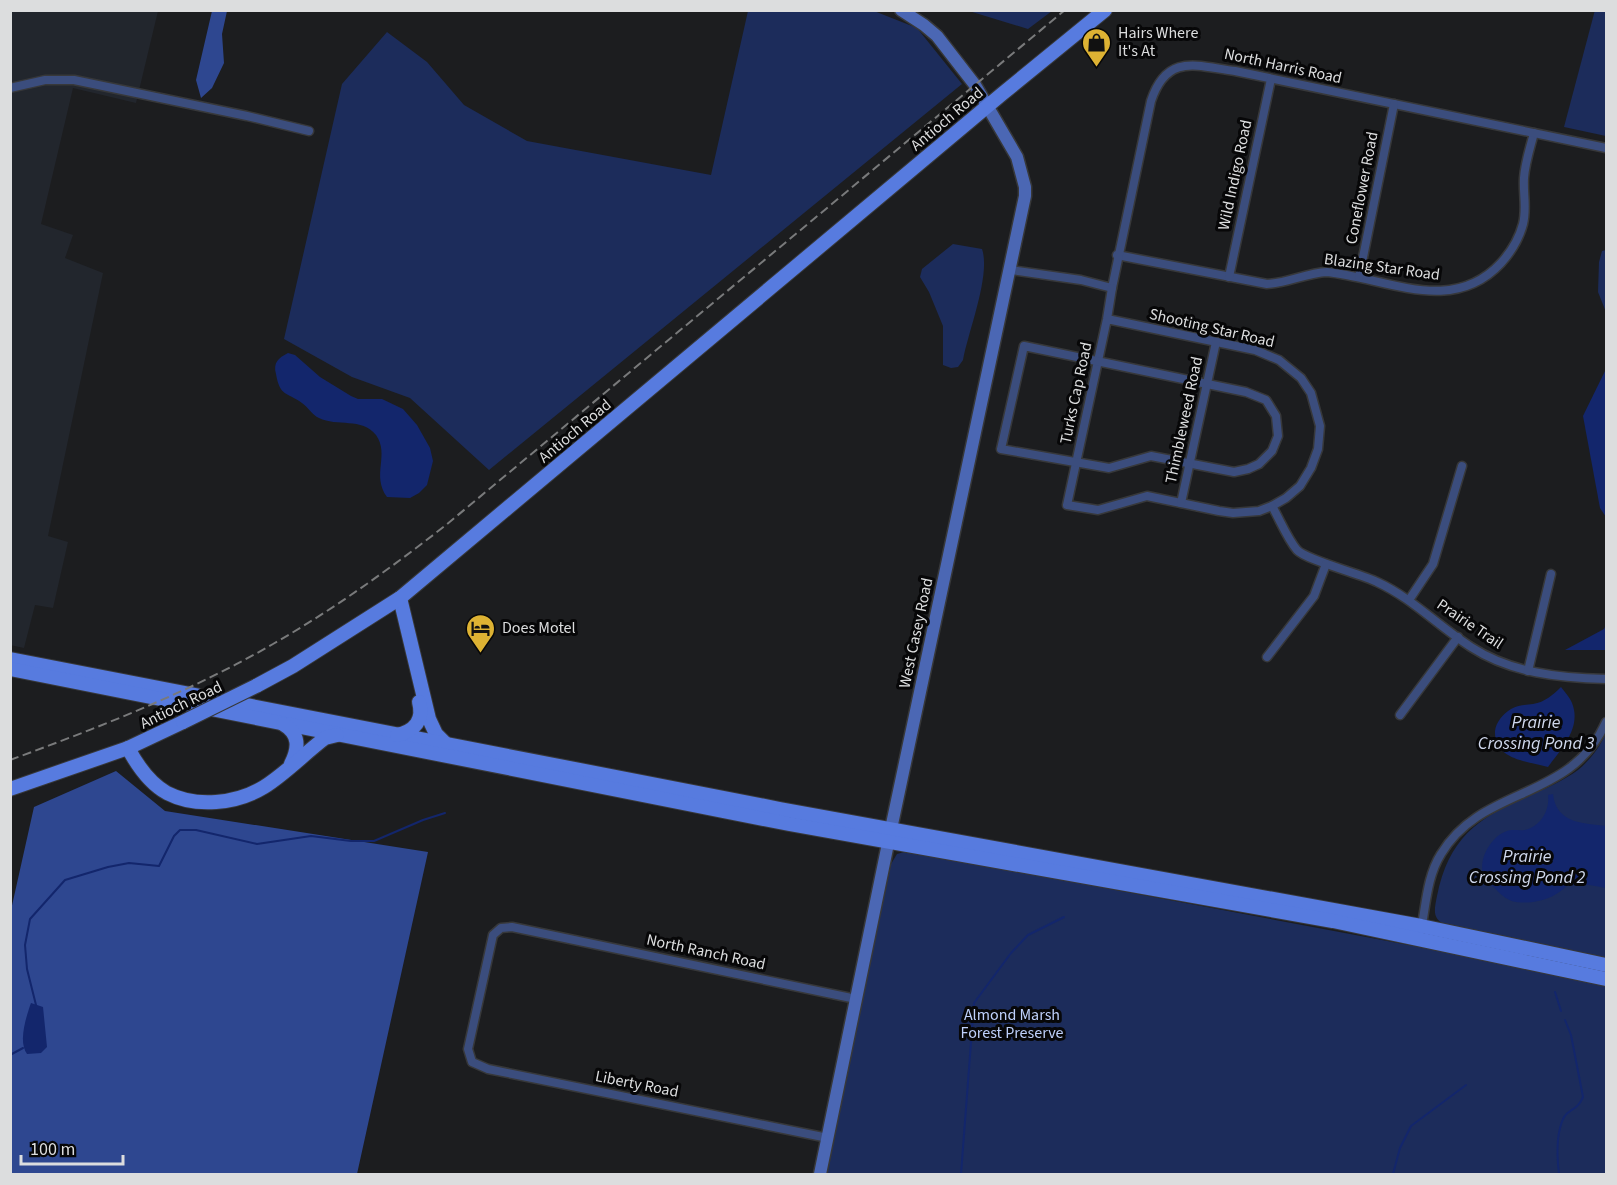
<svg xmlns="http://www.w3.org/2000/svg" width="1617" height="1185" viewBox="0 0 1617 1185" font-family="'Source Sans 3',sans-serif">
<rect width="100%" height="100%" fill="#1c1d1f"/>
<path fill="#22262d" d="M10,11h148l-22,92 -63,-15 -32,136 32,11 -8,23 38,15 -55,263 20,6 -15,66 -18,-3 -11,43 -14,-3z"/>
<g fill="#1c2c5b">
<path d="M1595,10l11,1v125l-42,-9z"/>
<path d="M748,11h126l43,17 45,56 -473,386 -79,-72 -58,-21 -68,-38 58,-255 45,-52 40,30 37,43 63,36 184,34z"/>
<path d="M969,11l83,-1v1l-24,18z"/>
<path d="M953,244l29,5c9,26 -14,83 -19,111l-5,7 -7,1 -8,-3v-39l-14,-34 -9,-15 2,-8z"/>
<path d="M1606,250v62l-8,-20 1,-30 3,-11z"/>
<path d="M1606,733v225l-159,-32c-15,-7 -13,-15 -10,-30 12,-58 40,-78 92,-100 17,-8 34,-15 49,-26 12,-10 22,-23 28,-37z"/>
<path d="M908,851l698,131v192h-781l66,-310 6,-10z"/>
</g>
<g fill="#2e4790">
<path d="M212,11h15l-5,23 2,29 -12,25 -11,10 -5,-18z"/>
<path d="M116,771l49,40 263,41 -71,322h-346v-264l23,-103z"/>
</g>
<g fill="#13266c">
<path d="M288,353l7,2 25,22 31,19 7,3h24l21,10 14,16 13,23 3,13 -6,24 -8,8 -9,5 -23,-1c-16,-22 3,-42 -11,-62 -14,-18 -39,-8 -57,-17 -7,-3 -10,-10 -17,-15 -15,-11 -22,-6 -26,-29 -3,-11 2,-16 12,-21z"/>
<path d="M1606,369v148l-6,-9 -17,-92z"/>
<path d="M1606,625v25h-41l39,-21z"/>
<path d="M1561,687c4,5 9,11 11,16 10,25 -11,46 -24,64 -21,-6 -54,-7 -53,-36 1,-9 8,-17 16,-22 7,-4 14,-4 22,-5 12,-2 20,-9 28,-17z"/>
<path d="M1553,794c3,30 31,29 53,32v62l-22,-4 -12,-5c-11,18 -36,26 -56,23 -10,-1 -20,-12 -26,-19 -2,-2 -4,-4 -6,-7 -7,-15 7,-40 23,-45 5,-2 12,0 18,-1 16,-4 25,-20 23,-35z"/>
<path d="M31,1003l12,4 4,40 -6,6 -14,1c-9,-12 -1,-37 4,-51z"/>
</g>
<g fill="none" stroke-linecap="round" stroke-linejoin="round">
<g stroke="#13266c" stroke-width="2">
<path d="M1555,992l6,19"/>
<path d="M36,1005l-9,-36 -2,-24 5,-26 35,-39 43,-13 21,-4 30,3 15,-30 6,-6h16l61,14 54,-8 40,5h23l49,-21 22,-7"/>
<path d="M10,1055l13,-7"/>
<path d="M961,1174l13,-171 37,-50 17,-18 36,-18"/>
<path d="M1393,1174l7,-26 11,-22 55,-41"/>
<path d="M1559,1174c-2,-16 -3,-41 5,-57 6,-9 13,-6 19,-20l-12,-62 -6,-15"/>
</g>
<defs>
<g id="street">
<path d="M10,88l35,-8h29l173,36 62,15"/>
<path d="M1117,255l150,29c21,-1 39,-11 60,-12 59,6 125,44 174,-9 10,-11 18,-24 22,-39 4,-16 0,-30 1,-46 1,-15 6,-30 10,-45"/>
<path d="M1011,270l70,10 31,8 39,-187c16,-48 45,-35 84,-30l371,77"/>
<path d="M1229,277l42,-198"/>
<path d="M1359,277l35,-173"/>
<path d="M1107,319l148,31 24,10 22,18 10,15 9,33 -2,23 -7,19 -11,18 -14,12 -14,8 -13,5 -26,2 -14,-2 -72,-15 -49,14 -31,-5 40,-186 5,-31"/>
<path d="M1024,346l222,46 20,8 10,16 2,20 -6,15 -13,13 -11,5 -14,3 -83,-16 -42,12 -108,-19z"/>
<path d="M1181,503l35,-161"/>
<path d="M1272,506c8,14 15,32 25,44 9,10 64,24 80,32 35,16 61,44 94,65 40,26 89,31 135,32"/>
<path d="M1409,600l24,-36 29,-98"/>
<path d="M1267,657l47,-61 12,-32"/>
<path d="M1528,671l23,-97"/>
<path d="M1400,715l58,-78"/>
<path d="M1421,930c5,-25 6,-54 20,-76 41,-69 130,-52 165,-132"/>
<path d="M828,1138l-340,-69 -16,-7 -4,-13 25,-114 8,-7 11,-1 344,72"/>
</g>
<path id="secondary" d="M820,1174l71,-345 134,-633v-9l-8,-30 -42,-72 -38,-49 -13,-11 -23,-15"/>
<g id="primary">
<path d="M400,598l29,121 7,15 10,10"/>
<path d="M10,659l770,150 641,117 185,39"/>
<path d="M10,669l779,155 544,97 273,58"/>
<path d="M256,686l37,-20 107,-68 602,-504 103,-84"/>
<path d="M283,724c17,10 16,24 8,40"/>
<path d="M397,735c18,-4 27,-15 22,-33"/>
<path d="M128,748c9,17 21,35 39,45 29,15 69,11 97,-6 21,-13 41,-34 61,-49l12,-3"/>
<path d="M10,789l118,-41 55,-26"/>
</g>
</defs>
<use href="#street" stroke="#37383a" stroke-width="11"/>
<use href="#secondary" stroke="#37383a" stroke-width="15"/>
<use href="#primary" stroke="#37383a" stroke-width="16"/>
<use href="#street" stroke="#3b4d7d" stroke-width="8"/>
<use href="#secondary" stroke="#4b67b4" stroke-width="12"/>
<use href="#primary" stroke="#577bdf" stroke-width="14"/>
<path stroke="#797a7b" stroke-width="2" stroke-dasharray="9 4.5" stroke-linecap="butt" d="M10,760c90,-33 180,-68 263,-116 61,-35 118,-76 173,-119l619,-515"/>
<defs>
<path id="primary-bridge" d="M183,722l73,-36"/>
</defs>
<use href="#primary-bridge" stroke="#37383a" stroke-width="16" stroke-linecap="butt"/>
<use href="#primary-bridge" stroke="#577bdf" stroke-width="14"/>
</g>
<defs>
<symbol id="shop-pin" viewBox="-11 -11 22 30"><path d="M0 17L-7.5 6A9.5 9.5 0 1 1 7.5 6Z" fill="#ddb233" stroke="#070708"/><path d="M-5-2.5h2.3a2.7 3.5 0 0 1 5.4 0H5L5.5 6h-11ZM-1.5-2.5h3a1.5 2.3 0 0 0-3 0Z" fill="#111"/></symbol>
<symbol id="hotel-pin" viewBox="-11 -11 22 30"><path d="M0 17L-7.5 6A9.5 9.5 0 1 1 7.5 6Z" fill="#ddb233" stroke="#070708"/><path d="M-6-4.5h1.5V1H6V5H4.5V3h-9V5H-6ZM-4 0a1.8 1.8 0 1 1 3.6 0ZM.5 0V-2.5h3Q6-2.5 6 0Z" fill="#111"/></symbol>
</defs>
<g fill-rule="evenodd">
<use href="#shop-pin" x="1080" y="26" width="33" height="45"/>
<use href="#hotel-pin" x="464" y="612" width="33" height="45"/>
</g>
<g text-anchor="middle" dominant-baseline="central" stroke-width="6" stroke-linejoin="round" paint-order="stroke">
<g font-size="16" fill="#dcddde" stroke="#070708" text-anchor="start">
<text x="1118" y="33">Hairs Where<tspan x="1118" dy="18">It's At</tspan></text>
<text x="502" y="628">Does Motel</text>
</g>
<g font-size="16" fill="#dcddde" stroke="#070708">
<text transform="translate(1283 66) rotate(12)">North Harris Road</text>
<text transform="translate(947 119) rotate(-40)">Antioch Road</text>
<text transform="translate(1235 175) rotate(-78)">Wild Indigo Road</text>
<text transform="translate(1362 188) rotate(-79)">Coneflower Road</text>
<text transform="translate(1382 267) rotate(8)">Blazing Star Road</text>
<text transform="translate(1212 328) rotate(13)">Shooting Star Road</text>
<text transform="translate(1076 393) rotate(-78)">Turks Cap Road</text>
<text transform="translate(1184 420) rotate(-78)">Thimbleweed Road</text>
<text transform="translate(575 431) rotate(-40)">Antioch Road</text>
<text transform="translate(1470 624) rotate(34)">Prairie Trail</text>
<text transform="translate(916 633) rotate(-78)">West Casey Road</text>
<text transform="translate(181 705) rotate(-26)">Antioch Road</text>
<text transform="translate(706 952) rotate(12)">North Ranch Road</text>
<text transform="translate(637 1084) rotate(11)">Liberty Road</text>
</g>
<g font-size="16" fill="#bed0fa" stroke="#070708">
<text x="1012" y="1015">Almond Marsh<tspan x="1012" dy="18">Forest Preserve</tspan></text>
</g>
<g font-size="18" font-style="italic" fill="#d0d9ee" stroke="#070708">
<text x="1536" y="722">Prairie<tspan x="1536" dy="21">Crossing Pond 3</tspan></text>
<text x="1527" y="856">Prairie<tspan x="1527" dy="21">Crossing Pond 2</tspan></text>
</g>
</g>
<rect width="1617" height="1185" fill="none" stroke="#dcddde" stroke-width="24"/>
<path d="M21 1155v9h102v-9" fill="none" stroke="#dcddde" stroke-width="3"/>
<text x="30" y="1155" font-size="18" fill="#dcddde" stroke="#070708" stroke-width="4.5" paint-order="stroke">100 m</text>
</svg>
